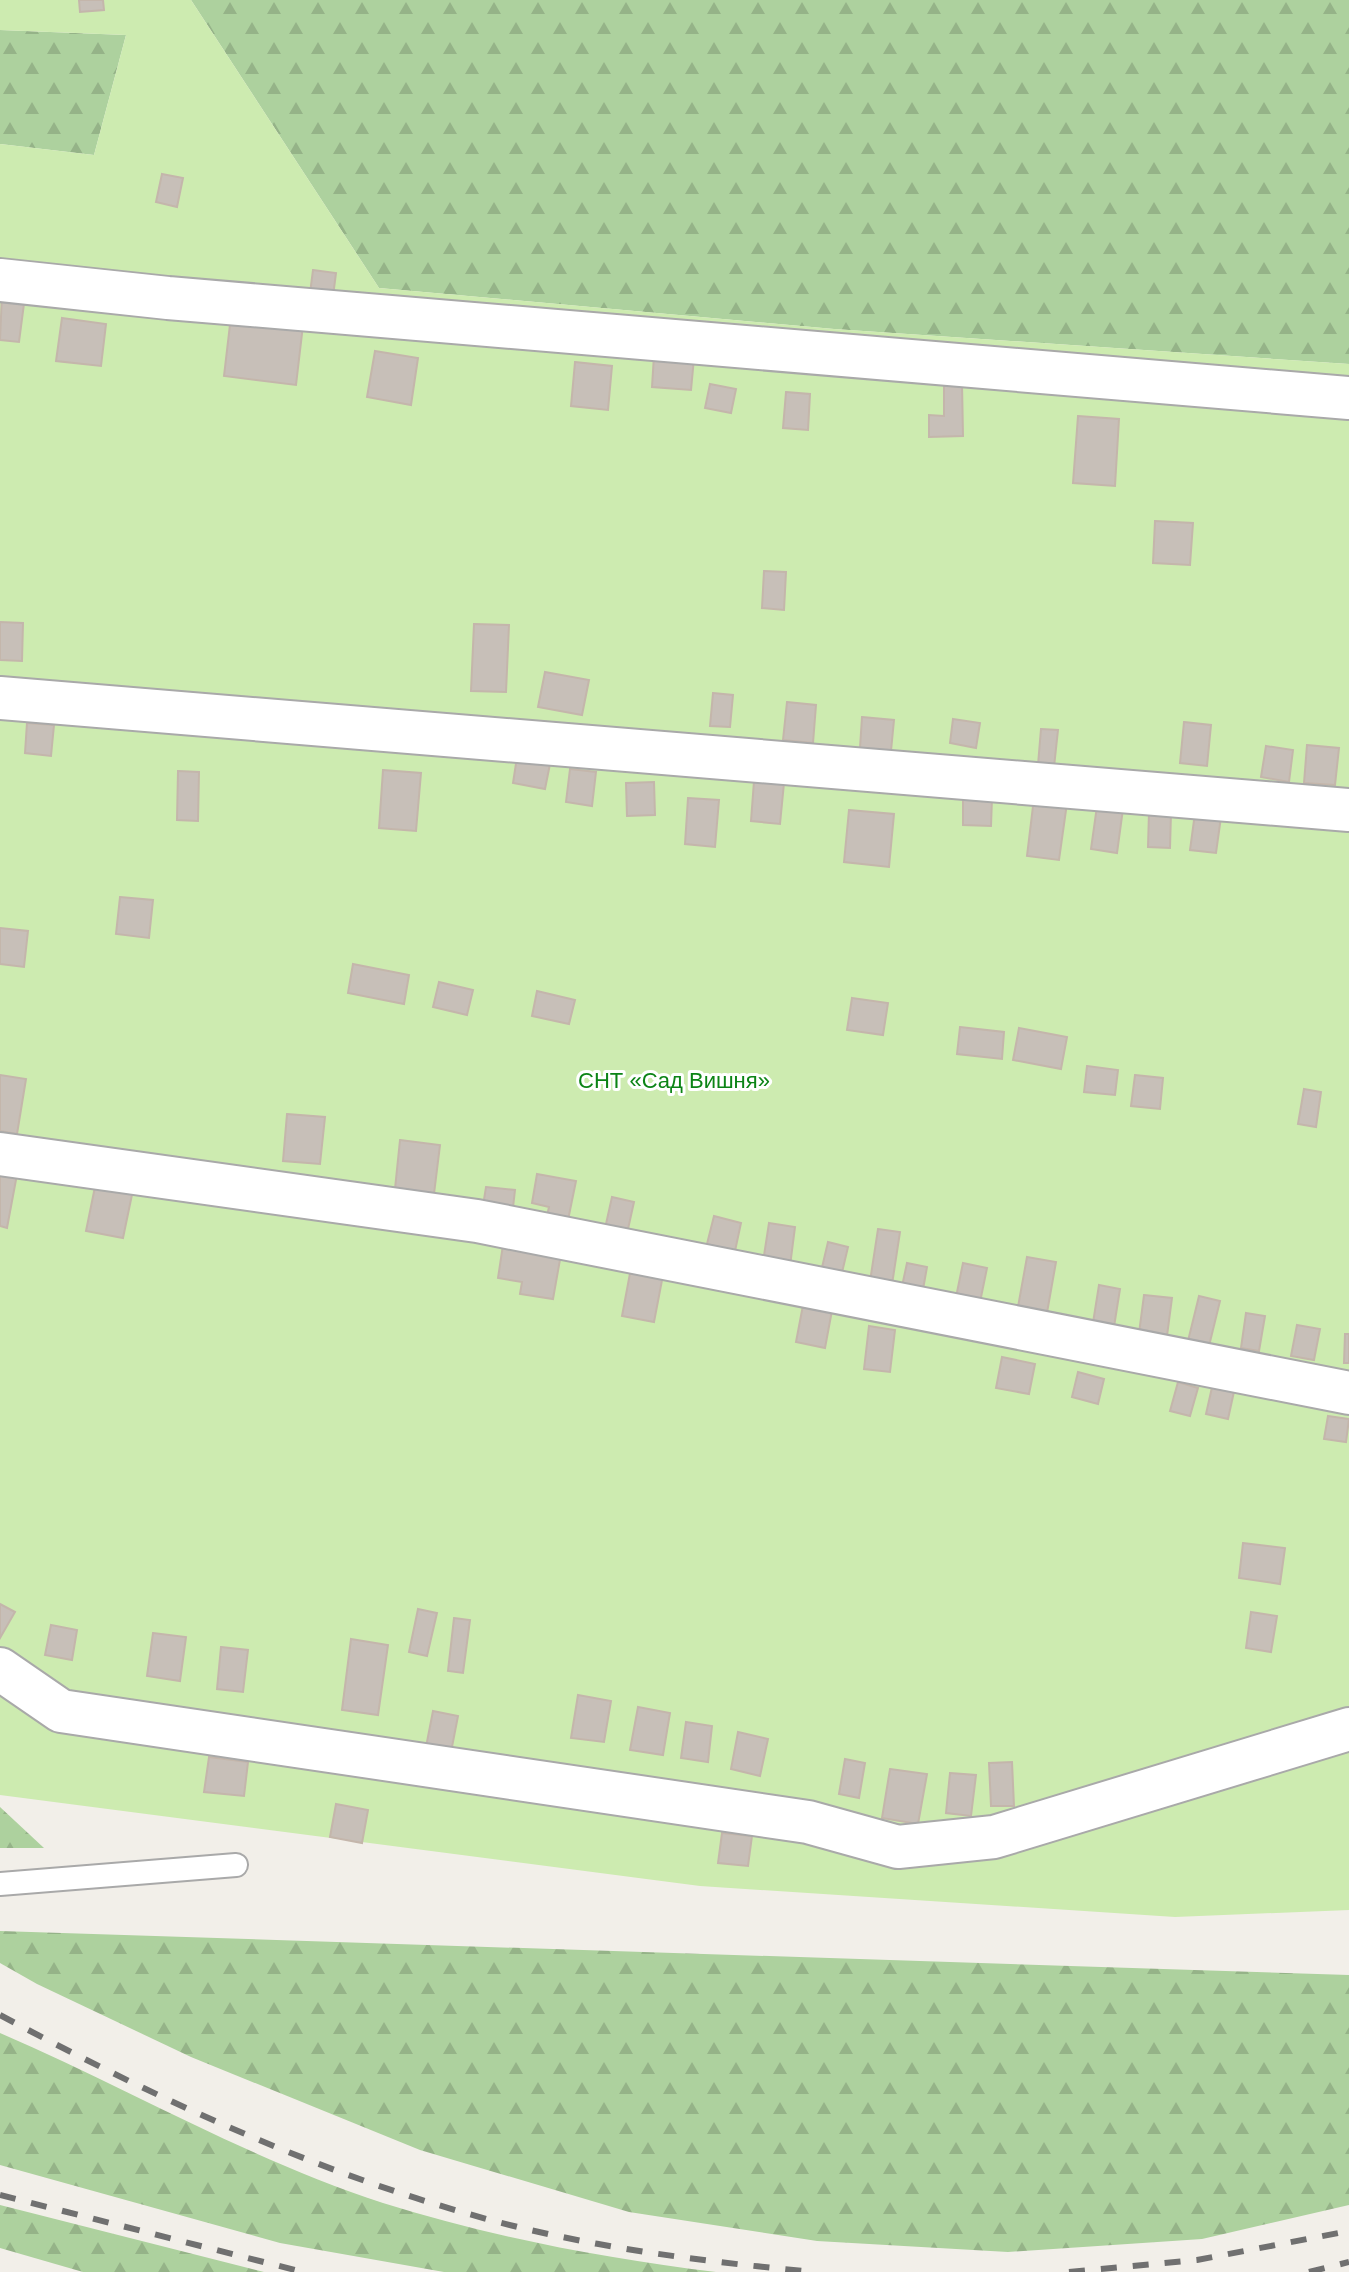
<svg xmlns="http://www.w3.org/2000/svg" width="1349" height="2272" viewBox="0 0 1349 2272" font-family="Arial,sans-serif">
<defs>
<pattern id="forest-firs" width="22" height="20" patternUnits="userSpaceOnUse" patternTransform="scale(2)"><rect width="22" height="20" fill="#add19e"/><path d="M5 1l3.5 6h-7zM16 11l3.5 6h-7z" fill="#95b388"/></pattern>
</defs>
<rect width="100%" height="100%" fill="#f2efe9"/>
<g fill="url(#forest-firs)">
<path d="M191,0h1158v364l-515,-35 -455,-41z"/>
<path d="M0,30l126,5 -32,120 -94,-11z"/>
<path d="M0,1807l44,41h-44z"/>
<path d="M0,1931l1349,44v230l-147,34 -194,13 -191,-11 -188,-29 -209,-62 -229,-93 -154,-73 -37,-21z"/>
<path d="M0,2033c128,55 250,127 383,170 109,34 220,55 333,69h-272l-164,-29 -280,-78z"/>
<path d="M0,2205l264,67h-181l-83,-24z"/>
</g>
<path fill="#cdebb0" d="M0,0h191l188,288 455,41 515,35v1546l-174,7 -475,-31 -700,-91v-1651l94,11 32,-120 -126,-5z"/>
<g fill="#c7bfb8" stroke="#c4b6ab" stroke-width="2">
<path d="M79,0h24l1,10 -24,2z"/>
<path d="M162,174l21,4 -6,29 -21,-5z"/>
<path d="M313,270l23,3 -4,31 -23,-3z"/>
<path d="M2,293l23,3 -6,46 -19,-2z"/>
<path d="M231,316l72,9 -7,60 -72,-9z"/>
<path d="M62,318l44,6 -5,42 -45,-5z"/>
<path d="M375,351l43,7 -7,47 -44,-8z"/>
<path d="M654,355l40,3 -3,32 -39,-3z"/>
<path d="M575,362l37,4 -4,44 -37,-4z"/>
<path d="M710,384l26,5 -5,24 -26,-5z"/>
<path d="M944,384h18l1,52 -34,1v-22l15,1z"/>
<path d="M786,392l24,2 -2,36 -25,-2z"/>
<path d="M1078,416l41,3 -4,67 -42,-3z"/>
<path d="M1155,521l38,2 -3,42 -37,-2z"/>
<path d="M764,571l22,1 -2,38 -22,-2z"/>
<path d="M0,622l23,1 -1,38 -22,-1z"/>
<path d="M474,624l35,1 -3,67 -35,-1z"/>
<path d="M545,672l44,8 -7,35 -44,-8z"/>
<path d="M713,693l20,2 -3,32 -20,-1z"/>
<path d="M787,702l29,3 -3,38 -30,-3z"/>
<path d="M862,717l32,3 -3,31 -31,-3z"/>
<path d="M953,719l27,4 -4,25 -26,-5z"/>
<path d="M1184,722l27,3 -4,41 -27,-3z"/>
<path d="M27,723l27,2 -3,31 -26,-3z"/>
<path d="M1041,729l17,1 -4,37 -16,-2z"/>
<path d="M1307,745l32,3 -4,37 -31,-2z"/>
<path d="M1266,746l27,4 -4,32 -28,-5z"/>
<path d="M517,757l33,7 -5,25 -32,-6z"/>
<path d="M570,769l26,3 -4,34 -26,-4z"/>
<path d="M383,770l38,3 -5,58 -37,-3z"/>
<path d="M178,771l21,1 -1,49 -21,-1z"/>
<path d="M754,781l30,2 -4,41 -29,-3z"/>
<path d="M654,782l1,33 -28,1 -1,-33z"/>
<path d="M963,797l29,1 -1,28 -28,-1z"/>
<path d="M688,798l31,2 -4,47 -30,-3z"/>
<path d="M1034,798l33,5 -8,57 -32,-4z"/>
<path d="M1097,806l26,3 -6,44 -26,-4z"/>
<path d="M849,810l45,4 -5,53 -45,-5z"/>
<path d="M1149,812l22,1 -1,35 -22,-1z"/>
<path d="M1195,813l26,4 -5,36 -26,-3z"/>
<path d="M120,897l33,3 -4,38 -33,-4z"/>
<path d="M0,928l28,3 -4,36 -24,-3z"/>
<path d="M353,964l56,11 -5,29 -56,-11z"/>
<path d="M439,982l34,8 -6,25 -34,-8z"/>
<path d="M537,991l38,9 -6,24 -37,-8z"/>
<path d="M852,998l36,5 -5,32 -36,-5z"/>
<path d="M960,1027l44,5 -2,27 -45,-5z"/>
<path d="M1019,1028l48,9 -6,32 -48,-9z"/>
<path d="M1087,1066l31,4 -3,25 -31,-3z"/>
<path d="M0,1075l26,4 -9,55 -17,-3z"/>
<path d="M1135,1075l28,3 -3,31 -29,-3z"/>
<path d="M1304,1089l17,3 -5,35 -18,-3z"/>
<path d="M287,1114l38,3 -5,47 -37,-3z"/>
<path d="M400,1140l40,5 -6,49 -39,-5z"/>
<path d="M0,1166l18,3 -11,59 -7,-2z"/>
<path d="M537,1174l39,7 -9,44 -21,-5 3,-13 -17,-4z"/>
<path d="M97,1177l37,8 -11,53 -37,-7z"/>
<path d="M486,1187l29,3 -3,26 -30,-4z"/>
<path d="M612,1197l22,5 -8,36 -22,-5z"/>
<path d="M714,1216l27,7 -6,28 -28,-7z"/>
<path d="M769,1223l26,4 -5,39 -27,-4z"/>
<path d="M878,1229l22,3 -9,59 -22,-3z"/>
<path d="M828,1242l20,5 -8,34 -20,-5z"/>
<path d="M503,1245l58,9 -8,45 -33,-5 2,-12 -24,-4z"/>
<path d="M1027,1257l29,5 -11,62 -29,-6z"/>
<path d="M907,1263l20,4 -5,28 -21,-4z"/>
<path d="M963,1263l24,5 -8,39 -24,-5z"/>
<path d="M631,1268l32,7 -9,47 -32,-6z"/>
<path d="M1099,1285l21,4 -7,44 -21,-4z"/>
<path d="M1144,1295l28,3 -5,38 -28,-3z"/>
<path d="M1199,1296l21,5 -11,45 -21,-5z"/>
<path d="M804,1300l29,5 -8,43 -29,-6z"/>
<path d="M1246,1313l19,3 -6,35 -18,-3z"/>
<path d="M1297,1325l23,4 -6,31 -23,-4z"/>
<path d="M869,1326l26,4 -5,42 -26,-3z"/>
<path d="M1345,1334h4v29h-5z"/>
<path d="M1002,1357l33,7 -6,30 -33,-6z"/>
<path d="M1078,1372l26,7 -6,25 -26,-7z"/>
<path d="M1178,1382l20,6 -8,28 -20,-5z"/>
<path d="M1213,1383l22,4 -7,32 -22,-5z"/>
<path d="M1328,1416l21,3 -3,23 -22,-3z"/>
<path d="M1243,1543l42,5 -5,36 -41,-6z"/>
<path d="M0,1604l15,8 -15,26z"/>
<path d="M418,1609l19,4 -10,43 -18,-4z"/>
<path d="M1251,1612l26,4 -6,36 -25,-4z"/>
<path d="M454,1618l16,2 -7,53 -15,-2z"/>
<path d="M51,1625l26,5 -5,30 -27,-5z"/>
<path d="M153,1633l33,4 -6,44 -33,-5z"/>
<path d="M351,1639l37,6 -10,70 -36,-5z"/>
<path d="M221,1647l27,3 -5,42 -26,-3z"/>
<path d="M578,1695l33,6 -7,41 -33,-4z"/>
<path d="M638,1707l32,6 -7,42 -33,-5z"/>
<path d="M433,1711l25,5 -7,36 -25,-5z"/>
<path d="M686,1722l26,4 -4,36 -27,-4z"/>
<path d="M738,1732l30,7 -8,37 -29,-7z"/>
<path d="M209,1757l39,5 -4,34 -40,-4z"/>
<path d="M845,1759l20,4 -6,35 -20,-4z"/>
<path d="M1012,1762l2,44h-23l-2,-43z"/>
<path d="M890,1769l37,5 -9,50 -36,-6z"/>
<path d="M950,1773l26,2 -5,41 -25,-3z"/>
<path d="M336,1804l32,6 -6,33 -32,-6z"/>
<path d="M722,1833l30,3 -4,30 -30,-3z"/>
</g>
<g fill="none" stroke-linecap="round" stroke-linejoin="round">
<defs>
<path id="lane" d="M0,1884l236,-19"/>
<g id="street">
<path d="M0,280l168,18 1181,100"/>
<path d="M0,698l1349,112"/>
<path d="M0,1154l477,67 872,172"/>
<path d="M0,1669l61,42 747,111 90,25 96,-10 355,-108"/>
</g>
</defs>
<use href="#lane" stroke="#a9a9a9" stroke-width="26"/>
<use href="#street" stroke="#a9a9a9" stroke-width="46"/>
<use href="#lane" stroke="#fff" stroke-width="22"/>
<use href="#street" stroke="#fff" stroke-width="42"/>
<g stroke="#707070" stroke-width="6" stroke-dasharray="16 16" stroke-linecap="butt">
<path d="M0,2015c148,79 301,151 462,197 115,34 234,49 353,60"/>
<path d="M0,2195l303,77"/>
<path d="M1069,2272l128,-12 152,-29"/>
<path d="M1309,2272l40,-10"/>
</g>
</g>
<g text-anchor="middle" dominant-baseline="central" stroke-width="6" stroke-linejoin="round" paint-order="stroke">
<g font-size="22" fill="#0c8416" stroke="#fff">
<text x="674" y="1080">СНТ «Сад Вишня»</text>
</g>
</g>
</svg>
